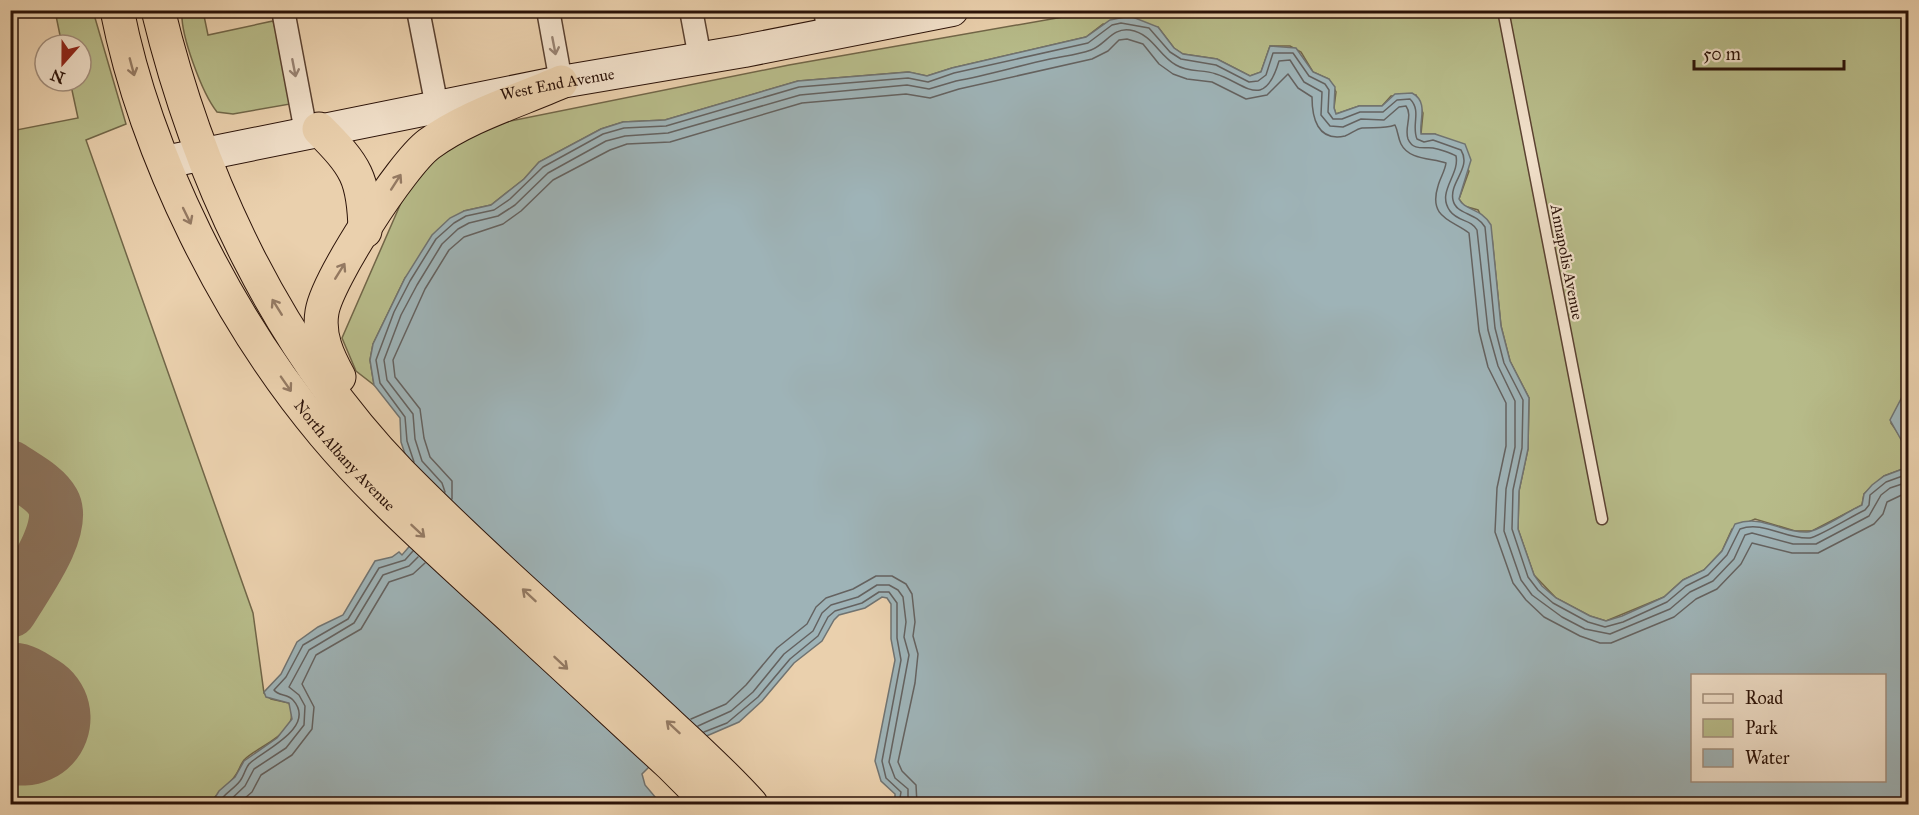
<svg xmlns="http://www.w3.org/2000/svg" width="1919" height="815" viewBox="0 0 1919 815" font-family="'IM FELL Great Primer',serif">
<rect width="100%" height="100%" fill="#ead0ad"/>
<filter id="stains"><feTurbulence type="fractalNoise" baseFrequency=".00333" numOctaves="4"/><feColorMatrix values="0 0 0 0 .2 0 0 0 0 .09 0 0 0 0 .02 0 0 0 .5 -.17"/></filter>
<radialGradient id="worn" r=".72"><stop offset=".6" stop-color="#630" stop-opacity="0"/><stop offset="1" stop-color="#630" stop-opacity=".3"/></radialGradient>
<g fill="#b7bb89" stroke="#716648" stroke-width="1.5">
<path d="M55,11h38l33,113 -40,16 167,473 11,80 7,6 18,4c14,30 -29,41 -45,57 -4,5 -5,11 -9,16 -7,11 -19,15 -24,28h-200v-673l67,-13 -8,-37h11v-36h-19z"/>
<path d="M182,11h21l5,24 65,-14 23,82 -63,11 -16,-2c-15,-19 -37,-78 -35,-101z"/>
<path d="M1097,11h811v379l-3,2 -14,31c11,15 17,25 17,44l-24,9 -20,18 -2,11 -50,26h-17l-40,-12 -23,10 -10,22 -18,19 -21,10 -19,17 -58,24 -16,-5 -34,-18 -22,-23 -16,-46 1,-38 9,-42 1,-51 -19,-37 -9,-35 -9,-89 -14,-27 -14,-4 -5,-7 10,-28 -22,-31 -12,-6h-14l2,-21 -7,-18 -25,1 -9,10h-23l-23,8 -2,-6 2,-16 -7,-13 -16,-7 -12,-20 -11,-6h-20l-9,26 -11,4 -33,-17 -34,-5 -9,-6 -16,-21 -55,-3 -17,13 -134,31 -25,8 -19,-4 -110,9 -133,39 -42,2 -22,7 -62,33 -15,17 -33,26 -27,6 -59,67 -32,66 -3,16 4,25 -18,-14 -14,-33 62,-142 15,-26 57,-42 313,-63z"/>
</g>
<g fill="#9eb3b7" stroke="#707371" stroke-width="1.5" fill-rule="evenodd">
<path d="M1130,16l28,11 16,21 9,6 34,5 33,17 11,-4 9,-26 26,2 17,24 16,7 6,8 -1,21 2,6 23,-8h23l13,-12 17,-1c17,9 7,27 9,41h14l30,10 6,16 -12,39c6,12 21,8 32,26l10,101 9,35 19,37 -1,51 -9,42 -1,38 16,46 8,11 14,12 34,18 16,5 16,-5 42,-19 19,-17 21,-10 18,-19 13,-27c28,-10 45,9 72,8 13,-1 41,-21 55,-27l2,-11 8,-9 12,-9 24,-9v337h-1019l6,-4v-6l-14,-13 -6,-20 20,-101 -4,-21v-35l-4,-6 -5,-1 -17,11 -26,7 -5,5 -12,21 -28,22 -32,38 -23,21 -51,22 -37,21 -9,9 3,11 16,19h-450l8,-13 16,-14 9,-16 33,-23 15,-19 -3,-16 -23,-6 -2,-5 17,-18 16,-32 21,-15 25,-12 32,-54 17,-4 7,-5 3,3 12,-14 -4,-72 -9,-27 -1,-24 -26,-33 -4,-25 3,-16 32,-66 27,-43 18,-17 14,-7 27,-6 33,-26 15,-17 62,-33 22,-7 42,-2 133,-39 111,-9 18,4 25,-8 134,-31 24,-17zM1692,676h192v104h-192z"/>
<path d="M1908,391v-1v62l-18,-32 12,-23z"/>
</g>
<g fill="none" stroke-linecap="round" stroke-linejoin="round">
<g stroke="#646260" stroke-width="1.5">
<path d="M414,462l-7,-21 -2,-24 -25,-34 -4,-23 18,-48 16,-31 26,-42 18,-16 12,-7 28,-6 16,-11 33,-32 60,-33 21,-6 42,-2 133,-39 109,-9 20,4 26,-9 134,-30 24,-18 9,-2 28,5 21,24 11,7 35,6 33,17 9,-1 8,-6 7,-22h20l16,23 16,8 4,6 -1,22 5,7h9l18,-7h23l14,-12 13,-1c12,12 1,26 7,40l7,3 9,-2 28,10c11,18 -12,32 -8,50 3,15 23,12 32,27l10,101 9,35 19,37 -1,48 -9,42 -1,39 16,48 10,13 15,13 35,19 17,5 18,-5 44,-20 19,-16 22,-11 19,-20 13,-26c23,-9 46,11 70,9 10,-2 42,-22 55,-28l4,-5 1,-10 16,-13 22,-8"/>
<path d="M445,492l-3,-9 -20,-22 -7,-22 -2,-25 -26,-34 -3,-20 17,-45 16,-30 25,-41 16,-15 11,-6 29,-7 17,-11 33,-32 58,-32 19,-5 43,-3 132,-38 107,-10 22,4 27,-8c32,-6 62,-15 94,-22 14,-3 27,-4 41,-9 14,-5 22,-23 39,-20 23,4 28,25 46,35 13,8 27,4 40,9 29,9 48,38 63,-13l11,-1 14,22 18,10 -1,23 9,11 13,1 18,-8 23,1 15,-13 7,-1c7,10 -2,21 2,33 5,12 16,8 25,9 6,1 18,5 23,8 4,19 -20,36 -6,55 8,11 21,8 27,19l11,100 10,36 17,35v46l-9,42 -2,42 17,49 11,15 30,22 23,12 25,5 60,-25 20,-17 23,-11 21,-22 11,-24 7,-2 41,11h23l53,-28 12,-21 9,-7 18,-6"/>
<path d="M452,499v-18l-22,-24 -6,-19 -4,-29 -25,-32 -2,-17 32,-71 24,-39 15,-13 39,-13 18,-13 32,-31 57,-30 17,-6 43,-2 132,-39 104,-9 24,4 29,-9 133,-30 16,-8 11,-11 8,-1 16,5 16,20 14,10 14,5 25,3 34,17 21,-4 21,-21 10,14 14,9c0,20 5,45 33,39 6,-2 11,-7 17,-8 12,-1 22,1 33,-3 3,6 3,13 6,19 8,16 30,14 45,19 -1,8 -6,15 -8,23 -10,32 14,34 31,47l10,98 9,36 18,36v43l-9,42 -2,44 18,51 13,17 18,17 36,19 20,7h11l63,-26 22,-18 21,-10 24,-25 11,-21 40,10h26l56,-29 9,-10 4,-12 21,-10"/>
<path d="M691,719l35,-15 20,-19 31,-37 30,-24 9,-17 10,-9 27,-9 23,-13h16l14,8 6,10 3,28 -2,14 5,18 -3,29 -17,79 4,9 14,14 1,19"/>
<path d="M698,726l33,-15 22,-19 31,-38 29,-23 9,-18 9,-8 27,-8 19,-12h12l9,5 5,7 3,25 -2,15 5,18 -20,107 6,16 13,11v15"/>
<path d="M704,732l23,-9 31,-26 32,-38 28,-23 10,-19 7,-6 27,-8 17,-11h10l8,11v35l4,22 -19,101 4,17 15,14 -2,12"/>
<path d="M218,804c5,-10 15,-14 22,-23 4,-5 5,-12 9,-17 11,-12 69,-36 44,-64 -5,-6 -15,-4 -19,-10l12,-13 17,-32 45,-26 31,-51 26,-8 8,-9"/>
<path d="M226,804l19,-18 9,-17 32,-21 18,-23 1,-19 -6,-11 -10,-8 20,-37 45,-27 29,-48 26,-9 9,-9"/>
<path d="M238,804l14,-12 9,-17 31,-20 20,-26 2,-22 -12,-23 14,-29 45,-26 28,-47 24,-8 12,-11"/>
</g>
<path stroke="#8a715a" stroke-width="54" d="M10,467c14,10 35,20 43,35 15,27 -29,85 -43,109"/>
<path stroke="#8a715a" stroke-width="135" d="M10,710l13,8"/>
<defs>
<path id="lane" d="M1503,10l99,509"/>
<g id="street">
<path d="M283,10l23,122"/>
<path d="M418,10l19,97"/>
<path d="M548,10l13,72"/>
<path d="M691,10l9,48"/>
<path d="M825,10l4,24"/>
</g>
<g id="secondary">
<path id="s1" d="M165,162l396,-80 183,-31 208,-41"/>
</g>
<g id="highway">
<path id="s2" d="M117,10c29,146 111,310 207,424 47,56 102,105 156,155 64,58 127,117 191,176l39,39"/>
<path d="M158,10c41,169 120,337 242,463 76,77 158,149 238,222 38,36 78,70 113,109"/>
<path d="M319,129c37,37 45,49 46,102"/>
<path d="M339,377c-11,-20 -21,-41 -17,-65 5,-32 80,-148 107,-168 38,-28 89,-43 132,-62"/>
</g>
</defs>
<use href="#lane" stroke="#5b4231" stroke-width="13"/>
<use href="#street" stroke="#5b4231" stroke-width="25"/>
<use href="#secondary" stroke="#2b1208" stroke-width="34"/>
<use href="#highway" stroke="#2b1208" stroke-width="35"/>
<use href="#lane" stroke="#f1e0ca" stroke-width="10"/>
<use href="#street" stroke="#f1e0ca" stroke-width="22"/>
<use href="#secondary" stroke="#f1e0ca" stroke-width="32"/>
<use href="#highway" stroke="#ead0ad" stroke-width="33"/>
</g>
<defs><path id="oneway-shaft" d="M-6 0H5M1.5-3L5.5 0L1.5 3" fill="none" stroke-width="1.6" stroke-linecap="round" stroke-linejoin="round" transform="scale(1.5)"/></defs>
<g stroke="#988373">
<use href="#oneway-shaft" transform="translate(554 46) rotate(79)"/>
<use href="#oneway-shaft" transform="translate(294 68) rotate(79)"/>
</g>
<g stroke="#947a63">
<use href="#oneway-shaft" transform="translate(132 67) rotate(75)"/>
<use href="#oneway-shaft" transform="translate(396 182) rotate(-57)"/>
<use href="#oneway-shaft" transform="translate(187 216) rotate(64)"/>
<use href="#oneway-shaft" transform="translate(340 271) rotate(-58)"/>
<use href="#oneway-shaft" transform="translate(277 307) rotate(-122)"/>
<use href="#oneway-shaft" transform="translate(286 384) rotate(55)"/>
<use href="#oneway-shaft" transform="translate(418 531) rotate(43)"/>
<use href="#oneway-shaft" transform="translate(529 595) rotate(-137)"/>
<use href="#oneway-shaft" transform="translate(561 663) rotate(43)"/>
<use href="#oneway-shaft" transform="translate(673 727) rotate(-137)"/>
</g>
<g text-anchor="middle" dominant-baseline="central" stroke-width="4.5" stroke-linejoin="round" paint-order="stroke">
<g font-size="16" fill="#2b1208" stroke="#f1e0ca">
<text stroke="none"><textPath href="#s1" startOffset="400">West End Avenue</textPath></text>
<text transform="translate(1567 262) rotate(79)">Annapolis Avenue</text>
<text stroke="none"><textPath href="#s2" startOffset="506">North Albany Avenue</textPath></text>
</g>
</g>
<rect width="1919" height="815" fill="none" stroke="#ead0ad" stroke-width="36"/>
<rect x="12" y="12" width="1895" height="791" fill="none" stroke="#2b1208" stroke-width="3"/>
<rect x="18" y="18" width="1883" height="779" fill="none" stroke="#2b1208" stroke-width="1.5"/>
<rect x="1691" y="674" width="195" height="108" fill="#f1e0ca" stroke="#a28e7c" stroke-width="1.5"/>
<rect x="1703" y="694" width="30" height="9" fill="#f1e0ca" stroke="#a28e7c" stroke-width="1.5"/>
<text x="1745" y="704" font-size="18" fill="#2b1208">Road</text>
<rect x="1703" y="719" width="30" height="18" fill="#b7bb89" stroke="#a28e7c" stroke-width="1.5"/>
<text x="1745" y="734" font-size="18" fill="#2b1208">Park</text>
<rect x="1703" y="749" width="30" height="18" fill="#9eb3b7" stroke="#a28e7c" stroke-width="1.5"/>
<text x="1745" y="764" font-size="18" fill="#2b1208">Water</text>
<g transform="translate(63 63) rotate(201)"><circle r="28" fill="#f1e0ca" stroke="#a28e7c" stroke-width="1.5"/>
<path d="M0-4.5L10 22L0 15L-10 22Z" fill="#8f2418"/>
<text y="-9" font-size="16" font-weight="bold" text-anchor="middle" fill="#2b1208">N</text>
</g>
<path d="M1694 60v9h150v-9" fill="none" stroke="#2b1208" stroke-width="3"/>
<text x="1703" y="60" font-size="18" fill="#2b1208" stroke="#f1e0ca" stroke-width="4.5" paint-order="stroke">50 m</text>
<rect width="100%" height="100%" filter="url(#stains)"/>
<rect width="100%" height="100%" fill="url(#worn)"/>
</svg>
